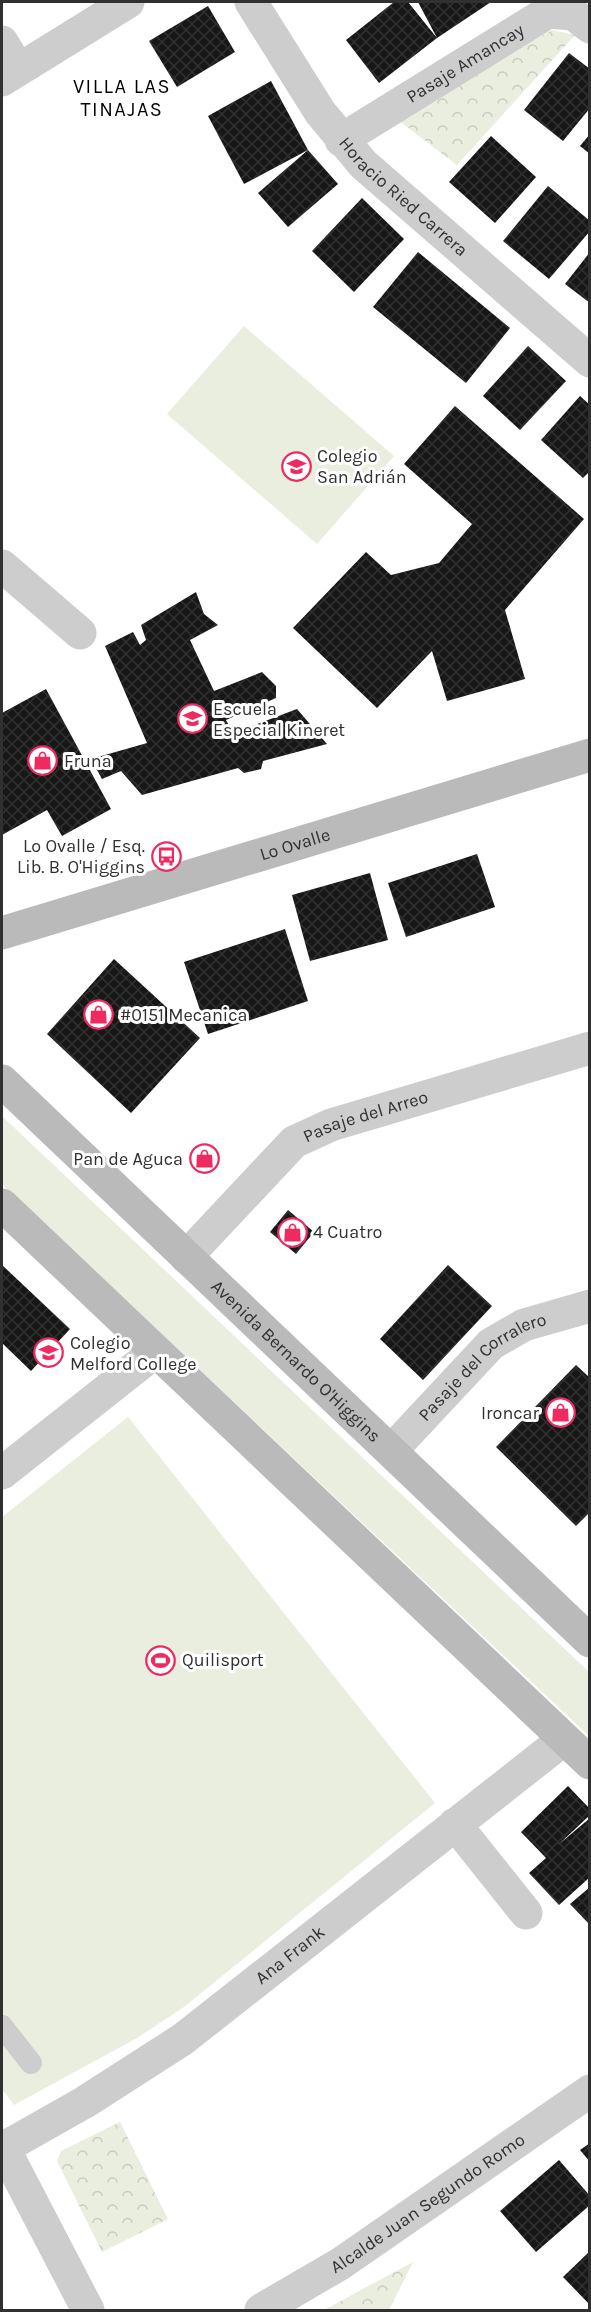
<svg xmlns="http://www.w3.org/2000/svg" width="591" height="2312" viewBox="0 0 591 2312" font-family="Karla,sans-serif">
<defs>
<pattern id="park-crowns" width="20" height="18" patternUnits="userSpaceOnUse" patternTransform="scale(1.5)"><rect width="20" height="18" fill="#e9eede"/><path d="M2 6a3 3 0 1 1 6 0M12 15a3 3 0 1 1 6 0" fill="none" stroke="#c8ccbf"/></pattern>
<pattern id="building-cross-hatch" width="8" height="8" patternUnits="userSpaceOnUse" patternTransform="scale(1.5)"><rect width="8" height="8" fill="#171717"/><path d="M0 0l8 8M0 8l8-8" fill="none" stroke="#303030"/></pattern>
</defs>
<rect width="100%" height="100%" fill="#fff"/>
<g fill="#e9eede">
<path d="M244,326l150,130 -77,88 -150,-130z"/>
<path d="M2,1116l587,556v64l-587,-552z"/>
<path d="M128,1417l307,386 -251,204 -47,31 -123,67 -12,-16v-572z"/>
</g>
<g fill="url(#park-crowns)">
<path d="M552,30l23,5 -118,130 -63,-48z"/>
<path d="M120,2122l48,97 -66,33 -45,-91 4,-10z"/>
<path d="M413,2262l-24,48h-65z"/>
</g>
<g fill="url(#building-cross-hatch)">
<path d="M394,2h14l29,36 -19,-36h73l-54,36 -58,45 -33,-43z"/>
<path d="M208,6l27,46 -58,35 -28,-46z"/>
<path d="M569,53l21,16v39l-27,33 -39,-31z"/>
<path d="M271,81l37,69 -64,34 -36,-68z"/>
<path d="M590,134v20l-10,-8z"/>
<path d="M491,136l45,41 -41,46 -46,-41z"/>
<path d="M308,150l30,34 -50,43 -30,-34z"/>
<path d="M548,186l42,35v10l-41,48 -46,-38z"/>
<path d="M362,198l42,41 -50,53 -42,-41z"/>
<path d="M418,252l92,76 -44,55 -93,-76z"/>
<path d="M590,252v51l-25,-19z"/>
<path d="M528,346l38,35 -46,49 -37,-34z"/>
<path d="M580,396l10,9v66l-7,7 -42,-38z"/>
<path d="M455,406l129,113 -79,91 20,69 -78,22 -15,-50 -55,57 -84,-80 73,-76 25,23 48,-12 33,-39 -68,-60z"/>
<path d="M196,592l8,22 14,11 -28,15 24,51 48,-19 14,14v12l-50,22 7,13 64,-24 30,35 -64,17 -2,8 -17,4 -6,-5 -96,27 -21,-24 -19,8 -11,-20 56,-16 -42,-97 28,-14 7,13 6,-5 -5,-15z"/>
<path d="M46,689l65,120 -49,27 -15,-26 -45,25v-122z"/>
<path d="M477,854l18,53 -89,30 -18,-54z"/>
<path d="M370,873l18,67 -78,21 -18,-66z"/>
<path d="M285,929l23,72 -100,33 -24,-72z"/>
<path d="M114,959l86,79 -69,75 -84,-79z"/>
<path d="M288,1210l26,22 -18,22 -26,-22z"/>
<path d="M2,1265l68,64 -39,42 -29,-28z"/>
<path d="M448,1265l44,41 -69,74 -43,-41z"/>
<path d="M576,1365l14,13v134l-14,14 -80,-79z"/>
<path d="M568,1786l22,23v6l-32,30 32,-27v59l-31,28 -30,-32 17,-15 -25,-26z"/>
<path d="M590,1887v38l-20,-21z"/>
<path d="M590,2143v19l-10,-12z"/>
<path d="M559,2160l31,36v9l-54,47 -36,-41z"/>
<path d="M590,2251v54l-27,-28z"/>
</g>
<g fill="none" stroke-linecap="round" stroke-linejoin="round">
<path stroke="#cdcdcd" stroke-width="22" d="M2,2026l29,37"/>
<g stroke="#cdcdcd" stroke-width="33">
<path id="s1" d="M251,2l69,110 43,52 227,197"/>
<path d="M2,42l16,27"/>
<path d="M2,80l126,-78"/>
<path id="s2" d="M341,140l207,-128 25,2 17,13"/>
<path d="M2,566l78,67"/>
<path id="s3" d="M186,1257l108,-115 37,-17 259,-77"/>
<path id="s4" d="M391,1451l100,-107 33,-19 66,-19"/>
<path d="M2,1473l153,-121"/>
<path d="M455,1824l71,89"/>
<path d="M2,2145l86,165"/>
<path id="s5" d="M2,2149l83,-47 98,-63 380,-299"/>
<path id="s6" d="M261,2310l79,-46 250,-173"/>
</g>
<g stroke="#bababa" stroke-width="33">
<path id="s7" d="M2,933l588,-178"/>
<path id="s8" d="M2,1081l588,560"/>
<path d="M2,1205l588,558"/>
</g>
</g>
<defs>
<symbol id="school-ring" viewBox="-11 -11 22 22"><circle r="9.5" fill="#fff" stroke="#ef2a5f" stroke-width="1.5"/><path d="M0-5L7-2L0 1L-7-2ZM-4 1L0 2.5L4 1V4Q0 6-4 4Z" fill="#ef2a5f"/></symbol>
<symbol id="shop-ring" viewBox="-11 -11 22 22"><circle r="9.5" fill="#fff" stroke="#ef2a5f" stroke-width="1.5"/><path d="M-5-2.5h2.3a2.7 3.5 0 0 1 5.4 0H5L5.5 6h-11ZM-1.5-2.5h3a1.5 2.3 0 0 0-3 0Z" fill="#ef2a5f"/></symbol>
<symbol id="bus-ring" viewBox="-11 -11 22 22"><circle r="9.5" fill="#fff" stroke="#ef2a5f" stroke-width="1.5"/><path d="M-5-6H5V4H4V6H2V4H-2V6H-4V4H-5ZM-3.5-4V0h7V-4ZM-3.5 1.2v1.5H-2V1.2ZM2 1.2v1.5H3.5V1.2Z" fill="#ef2a5f"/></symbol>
<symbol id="stadium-ring" viewBox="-11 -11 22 22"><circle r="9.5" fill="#fff" stroke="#ef2a5f" stroke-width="1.5"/><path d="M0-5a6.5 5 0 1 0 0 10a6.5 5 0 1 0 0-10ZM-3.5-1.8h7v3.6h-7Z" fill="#ef2a5f"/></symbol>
</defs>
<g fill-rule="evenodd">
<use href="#school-ring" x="280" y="450" width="33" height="33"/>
<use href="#school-ring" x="176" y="702" width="33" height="33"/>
<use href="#shop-ring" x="26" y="744" width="33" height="33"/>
<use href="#bus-ring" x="150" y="840" width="33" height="33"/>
<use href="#shop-ring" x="82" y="998" width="33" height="33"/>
<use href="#shop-ring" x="188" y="1142" width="33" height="33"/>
<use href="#shop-ring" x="276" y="1216" width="33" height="33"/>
<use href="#school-ring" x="32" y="1336" width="33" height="33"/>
<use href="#shop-ring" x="544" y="1396" width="33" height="33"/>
<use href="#stadium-ring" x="144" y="1644" width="33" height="33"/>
</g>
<g text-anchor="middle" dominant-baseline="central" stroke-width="6" stroke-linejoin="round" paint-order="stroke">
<g font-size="18" fill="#303030" stroke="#fff">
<text stroke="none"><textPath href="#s2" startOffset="146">Pasaje Amancay</textPath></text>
<text stroke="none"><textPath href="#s1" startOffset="249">Horacio Ried Carrera</textPath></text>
<text stroke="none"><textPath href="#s7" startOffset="306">Lo Ovalle</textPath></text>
<text stroke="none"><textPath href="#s3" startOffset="234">Pasaje del Arreo</textPath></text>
<text stroke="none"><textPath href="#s8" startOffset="406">Avenida Bernardo O'Higgins</textPath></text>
<text stroke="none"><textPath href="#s4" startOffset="126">Pasaje del Corralero</textPath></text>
<text stroke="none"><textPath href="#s5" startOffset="348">Ana Frank</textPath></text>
<text stroke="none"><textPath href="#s6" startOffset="198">Alcalde Juan Segundo Romo</textPath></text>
</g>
<g font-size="18" fill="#303030" stroke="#fff" text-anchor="start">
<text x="317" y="456">Colegio<tspan x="317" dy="21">San Adrián</tspan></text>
<text x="213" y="709">Escuela<tspan x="213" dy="21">Especial Kineret</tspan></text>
<text x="64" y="761">Fruna</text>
<text x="145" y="846" text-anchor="end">Lo Ovalle / Esq.<tspan x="145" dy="21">Lib. B. O'Higgins</tspan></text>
<text x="120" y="1015">#0151 Mecanica</text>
<text x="183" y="1159" text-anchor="end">Pan de Aguca</text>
<text x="313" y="1232">4 Cuatro</text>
<text x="70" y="1343">Colegio<tspan x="70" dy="21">Melford College</tspan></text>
<text x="539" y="1413" text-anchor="end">Ironcar</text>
<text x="182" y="1660">Quilisport</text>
</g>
<g font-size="20" letter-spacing="1.5" fill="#000" stroke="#fff">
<text x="122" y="86">VILLA LAS<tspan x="122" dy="23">TINAJAS</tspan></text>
</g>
</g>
<rect width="591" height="2312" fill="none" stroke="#303030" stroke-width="6"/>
</svg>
